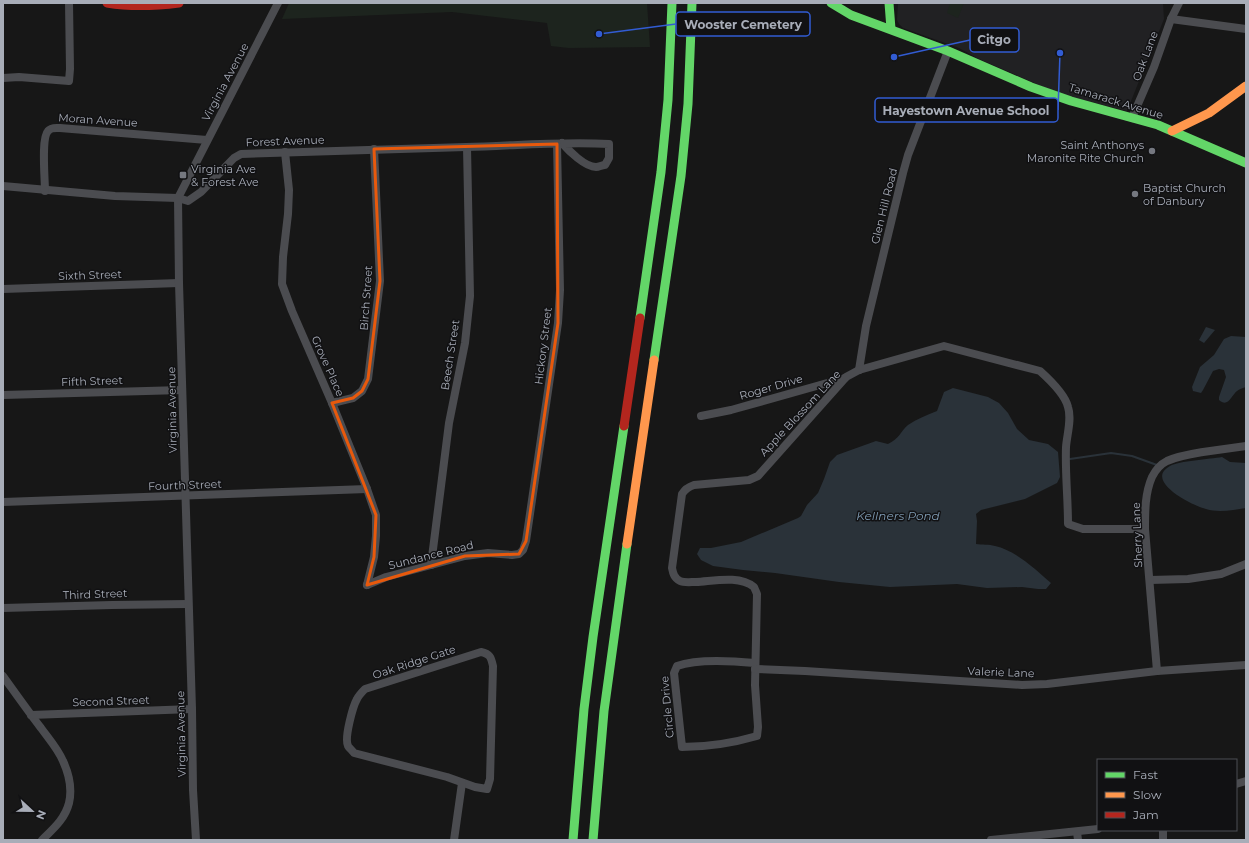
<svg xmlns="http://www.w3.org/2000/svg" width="1249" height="843" viewBox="0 0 1249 843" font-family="Montserrat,sans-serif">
<rect width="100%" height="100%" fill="#171717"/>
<path fill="#212123" d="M898,3h265l1,16 -37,92 -67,-17 -81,-35 -20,-11 -56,-20 -4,-4 -2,-4z"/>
<g fill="#1d241e">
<path d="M289,3h358l3,44 -81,1 -18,-2 -4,-23 -95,-11 -170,7z"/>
<path d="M950,3h14l-6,15 -11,-5z"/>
</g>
<g fill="#2a3239">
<path d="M1206,327l9,3 -11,13 -5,-3z"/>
<path d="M1231,336l15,1v50c-3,1 -7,2 -9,4 -6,5 -9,17 -18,9v-3l7,-20 -2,-7 -5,-1 -6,2 -10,19 -2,3 -8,-2 -1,-4 8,-20 14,-12 10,-16z"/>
<path d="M953,388l35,9 11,6 9,10 9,16 12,11 19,4 10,8 2,25 -3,6 -32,16 -44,11 -5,4 1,7 -1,23c6,1 13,0 19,2 20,4 41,24 56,37l-5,6h-8l-16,-2 -35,1 -30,-4 -67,3 -51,-5 -64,-9 -32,-3 -30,-4 -12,-6 -4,-6 3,-6h11l30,-6 57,-24 3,-2 6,-11 11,-12 6,-14 6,-17 7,-7 39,-14 12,3c12,-6 12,-12 20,-19 9,-6 19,-10 29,-14l7,-19z"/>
<path d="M1222,457l8,5 16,1v45c-13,2 -27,5 -40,1 -13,-3 -63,-28 -36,-43 9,-5 40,-7 52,-9z"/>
</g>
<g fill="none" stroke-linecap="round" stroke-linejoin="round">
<path stroke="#2a3239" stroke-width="2" d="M1070,459l41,-6 21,3 25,9"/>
<g stroke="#4b4c50" stroke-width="8">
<path d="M1171,19l75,10"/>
<path d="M3,78l16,-1 50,4 1,-12 -1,-66"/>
<path d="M1132,118l22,-51 17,-48 8,-16"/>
<path d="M285,152l4,38 -1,24 -5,43 -1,27 10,27 40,92 35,86 9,26v21l-2,21 -7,28"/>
<path d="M3,186l112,10 63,2 10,3 13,-9 33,-34 7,-4c75,-3 150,-5 225,-7 47,-1 95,-6 143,-3v14l-4,7c-3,0 -6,2 -9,2 -11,0 -27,-16 -34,-24"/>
<path d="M45,191c0,-12 -4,-53 3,-60 3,-4 8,-3 12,-3l147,12"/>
<path d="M3,289l176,-6"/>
<path d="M859,370l7,-44 37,-153 5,-18 40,-104"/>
<path d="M3,395l179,-5"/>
<path d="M332,403l21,-5 9,-7 6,-12 12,-98 -6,-132"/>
<path d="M701,416l30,-6 114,-32"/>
<path d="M3,502l364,-13"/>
<path d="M431,565l18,-142 16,-80 5,-47 -3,-149"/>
<path d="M1150,580l38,-1 33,-5 25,-10"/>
<path d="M367,585l19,-8 79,-21 23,-3 24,2 7,-1 4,-4 3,-9 32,-218 2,-33 -3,-146"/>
<path d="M3,608l109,-3 76,-1"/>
<path d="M481,652c9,2 10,5 12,14l-3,113 -3,10 -12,-2 -28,-10 -93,-24c-1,-2 -5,-5 -6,-7 -4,-8 5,-40 9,-47 2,-4 5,-7 8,-10z"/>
<path d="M755,663c-21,-2 -59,-4 -78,3l-3,7 8,74c25,0 51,-4 75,-11l1,-9 -3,-42 2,-91 -3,-7c-15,-12 -40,-6 -58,-5 -5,0 -12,1 -16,-1 -6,-3 -7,-8 -8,-13l10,-74c3,-5 6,-7 12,-9l55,-5 9,-4 88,-99 13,-7 85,-24 96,25c10,9 25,23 28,36 4,12 -1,27 -2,40 -1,25 2,51 2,77l15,5h62"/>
<path d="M755,669l50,2 217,14 25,-1 110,-13 89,-6"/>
<path d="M1157,671l-12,-142c0,-18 0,-36 7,-52 3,-6 9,-13 15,-16 11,-5 24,-7 36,-9 14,-2 29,-4 43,-6"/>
<path d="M3,676c13,18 25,35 38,52 8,11 17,21 22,33 6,13 9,29 6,42 -4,16 -16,26 -27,37"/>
<path d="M31,715l161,-6"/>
<path d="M1236,784l10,-3"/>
<path d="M1163,830v10"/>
<path d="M1077,832l1,8"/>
<path d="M196,840l-3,-50 -1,-81 -13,-426 -1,-85 100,-195"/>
<path d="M454,840l8,-57"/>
<path d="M991,840l107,-11"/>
</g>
<g stroke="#63d668" stroke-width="9">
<path d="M831,3l20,12 97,36 83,36 40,14 87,24 88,38"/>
<path d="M889,3l2,26"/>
<path d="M640,318l21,-146 7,-72 4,-97"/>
<path d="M654,360l27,-184 7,-72 4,-101"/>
<path d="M573,840l11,-131 9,-72 31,-211"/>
<path d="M593,840l11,-129 23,-167"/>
</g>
<g stroke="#ff974d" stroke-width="9">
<path d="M1172,131l37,-18 37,-27"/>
<path d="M627,544l27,-184"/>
</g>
<g stroke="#b3261e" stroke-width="9">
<path d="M107,3c24,4 48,3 72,0"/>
<path d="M624,426l16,-108"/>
</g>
</g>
<path fill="none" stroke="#e8590c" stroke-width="3" stroke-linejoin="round" d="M557,144l1,179 -32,218 -7,13 -54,2 -98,29 7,-28 2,-42 -44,-112 21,-5 9,-7 6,-12 12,-98 -6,-132z"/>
<g fill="#757880" stroke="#111113" stroke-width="1.5">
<circle cx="1152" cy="151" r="4"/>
<rect x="179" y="171" width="8" height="8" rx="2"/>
<circle cx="1135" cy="194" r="4"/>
</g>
<g text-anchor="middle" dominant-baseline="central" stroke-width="3" stroke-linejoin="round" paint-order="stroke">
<g font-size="11" fill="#a8adb8" stroke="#111113">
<text transform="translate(1145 56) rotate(-69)">Oak Lane</text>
<text transform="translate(225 82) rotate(-62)">Virginia Avenue</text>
<text transform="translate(1116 101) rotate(17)">Tamarack Avenue</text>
<text transform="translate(98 120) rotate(4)">Moran Avenue</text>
<text transform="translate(285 141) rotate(-2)">Forest Avenue</text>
<text transform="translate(884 206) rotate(-76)">Glen Hill Road</text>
<text transform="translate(90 275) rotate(-2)">Sixth Street</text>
<text transform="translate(366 298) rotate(-86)">Birch Street</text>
<text transform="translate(543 346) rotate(-83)">Hickory Street</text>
<text transform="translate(450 355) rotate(-81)">Beech Street</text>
<text transform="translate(328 366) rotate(66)">Grove Place</text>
<text transform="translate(92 381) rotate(-2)">Fifth Street</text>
<text transform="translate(771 387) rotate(-16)">Roger Drive</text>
<text transform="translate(172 410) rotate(-91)">Virginia Avenue</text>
<text transform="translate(800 413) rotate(-47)">Apple Blossom Lane</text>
<text transform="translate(185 485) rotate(-2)">Fourth Street</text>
<text transform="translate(1137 535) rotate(-92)">Sherry Lane</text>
<text transform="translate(431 555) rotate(-14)">Sundance Road</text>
<text transform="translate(95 594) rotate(-2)">Third Street</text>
<text transform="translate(414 662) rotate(-18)">Oak Ridge Gate</text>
<text transform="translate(1001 672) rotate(2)">Valerie Lane</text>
<text transform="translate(111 701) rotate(-2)">Second Street</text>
<text transform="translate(667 707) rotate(-95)">Circle Drive</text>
<text transform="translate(181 734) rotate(-91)">Virginia Avenue</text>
</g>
<g font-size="11" fill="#a8adb8" stroke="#111113" text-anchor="start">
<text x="1144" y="145" text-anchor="end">Saint Anthonys<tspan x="1144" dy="13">Maronite Rite Church</tspan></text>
<text x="191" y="169">Virginia Ave<tspan x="191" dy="13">&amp; Forest Ave</tspan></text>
<text x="1143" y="188">Baptist Church<tspan x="1143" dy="13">of Danbury</tspan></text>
</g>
<g font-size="12" font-style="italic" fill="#7f9bb3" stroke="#111113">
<text x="898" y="515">Kellners Pond</text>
</g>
</g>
<path fill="none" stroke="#325cd3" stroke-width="1.5" d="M599 34L676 24M894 57L970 40M1060 53L1058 110"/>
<g fill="#325cd3" stroke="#111113" stroke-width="1.5">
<circle cx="599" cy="34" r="4"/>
<circle cx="894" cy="57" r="4"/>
<circle cx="1060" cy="53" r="4"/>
</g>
<g fill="#111113" stroke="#325cd3" stroke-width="1.5">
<rect x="676" y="12" width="134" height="24" rx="4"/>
<rect x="970" y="28" width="49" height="24" rx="4"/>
<rect x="875" y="98" width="183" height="24" rx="4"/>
</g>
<g font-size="12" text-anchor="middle" font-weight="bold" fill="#a8adb8">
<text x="743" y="29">Wooster Cemetery</text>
<text x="994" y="44">Citgo</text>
<text x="966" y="115">Hayestown Avenue School</text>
</g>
<rect width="1249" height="843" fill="none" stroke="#a8adb8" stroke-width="8"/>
<rect x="1097" y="759" width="140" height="72" fill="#111113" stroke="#4d4f55"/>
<rect x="1105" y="772" width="20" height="6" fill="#63d668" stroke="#4d4f55"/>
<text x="1133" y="779" font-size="12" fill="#a8adb8">Fast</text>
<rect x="1105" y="792" width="20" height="6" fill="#ff974d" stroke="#4d4f55"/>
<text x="1133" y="799" font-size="12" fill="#a8adb8">Slow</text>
<rect x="1105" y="812" width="20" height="6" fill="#b3261e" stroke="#4d4f55"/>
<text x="1133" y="819" font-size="12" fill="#a8adb8">Jam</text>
<g transform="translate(32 811) rotate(112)" stroke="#111113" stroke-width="3" paint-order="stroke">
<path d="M0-3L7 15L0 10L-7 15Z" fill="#a8adb8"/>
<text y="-6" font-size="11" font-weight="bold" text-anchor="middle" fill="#a8adb8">N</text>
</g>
</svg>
